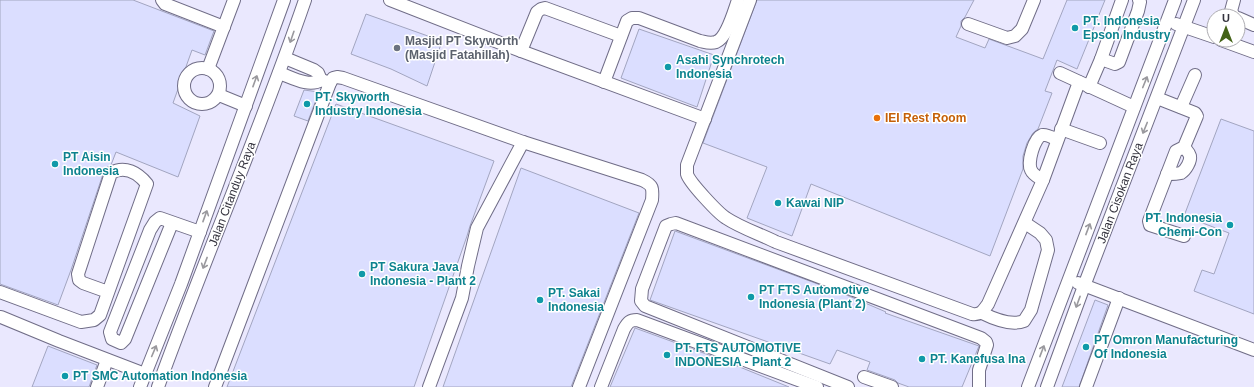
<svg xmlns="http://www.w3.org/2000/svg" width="1254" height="387" viewBox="0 0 1254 387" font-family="Arial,sans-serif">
<rect width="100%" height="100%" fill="#f5f4fa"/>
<path fill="#eae8fe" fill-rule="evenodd" d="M0,0h1254v387h-1254zM1214,16h24v24h-24z"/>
<g fill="#dbdeff" stroke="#a2a5c0">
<path d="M0,0h133l81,31 -9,24 -13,-5 -19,53 27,13 -22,61 -62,-25 -5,13 -5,3 -2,3 -33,99 -13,35 -58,-21z"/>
<path d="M757,0h217l-9,17 -4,4v5l-5,11 29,11 4,-9 54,20 24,-59h38l-28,69 -20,-9 -12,31 7,2 -14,36 -5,4 -6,10 -4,13v13l-33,87 -179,-72 -19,52 -45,-18 20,-51 -64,-24z"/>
<path d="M366,14l76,27 -15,45 -36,-17 -40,-15z"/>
<path d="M639,29l75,26 -17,52 -76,-29z"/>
<path d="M304,90l15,2 -11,29 -14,-5z"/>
<path d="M336,104l158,57 -24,65 -3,10 -53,151h-187z"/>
<path d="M1221,119l33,12v183l-60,-23 8,-21 12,4 15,-41 -45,-17z"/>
<path d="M521,168l118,45 -68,174h-128z"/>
<path d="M675,231l167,62 44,19 -1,1 94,33 -17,41h-53l-11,-4 -3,-3 -28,-10 3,-8 -33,-12 -7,14 -180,-64z"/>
<path d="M1095,300l13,5 -29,82h-17z"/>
<path d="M635,328l85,31 69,28h-179z"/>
<path d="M48,346l49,19 -8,22h-57z"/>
</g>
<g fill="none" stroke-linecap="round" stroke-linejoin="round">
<defs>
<g id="minor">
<path d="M162,0l3,4 59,23"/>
<path d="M390,0l131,51 184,68"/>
<path d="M750,0l-63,165c0,2 0,6 0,9 2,8 31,39 39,44 15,10 34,16 50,24l196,72c9,1 11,-3 16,-10l55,-124 36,-98"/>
<path d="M1234,0l-3,11 3,5"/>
<path d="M1238,18l16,7"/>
<path d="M968,24l39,14 8,-2 7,-7 12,-29"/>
<path d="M1176,24l38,13"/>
<path d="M1221,40l33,12"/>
<path d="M521,51l16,-39 4,-3 4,-1 76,28"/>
<path d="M285,58l29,12 4,3 3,7"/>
<path d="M1101,59l14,5 4,-2 19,-51 2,-9 -1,-2"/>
<circle cx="202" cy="86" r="18"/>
<path d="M208,69l26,-69"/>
<path d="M279,73c12,4 30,15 42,7l9,3"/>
<path d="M1060,73l74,34"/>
<path d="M604,82l23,-61 5,-3h7l61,23c5,1 10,3 16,1 11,-4 18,-31 22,-42"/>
<path d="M1089,87l12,-28 21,-59"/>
<path d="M219,95l27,11"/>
<path d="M1157,98l38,15 2,3 -13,31 -8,4 -27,70 1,4 34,11"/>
<path d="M1181,107l14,-32"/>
<path d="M1061,129l39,14"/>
<path d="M1167,174c4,0 10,0 14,-1 5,-3 10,-12 9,-17 -1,-4 -4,-6 -6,-9"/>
<path d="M1043,180c-5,-3 -10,-5 -12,-10 -4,-7 3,-32 11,-35 5,-1 11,3 15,5"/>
<path d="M172,223l-47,116 -4,4 -9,-4 -2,-7 40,-102 5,-8 5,-4 40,14"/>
<path d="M1078,283l176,67"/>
<path d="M0,292l81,30 13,-2 6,-5 47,-131c-9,-11 -22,-19 -36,-11l-33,101 1,6 4,3 25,9"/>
<path d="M982,313c12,6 29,13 42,8l7,-11 17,-60 -2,-10 -6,-7 -15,-10"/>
<path d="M1,317l58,24 86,33"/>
<path d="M864,377l28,10"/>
<path d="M97,387l10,-27"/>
<path d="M140,387l41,-103 103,-284"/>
<path d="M158,387c47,-130 102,-256 147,-387"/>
<path d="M215,387l115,-304 3,-5 4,-1 6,1 180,64 119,38c11,5 11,8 10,20l-73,187"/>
<path d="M429,387l33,-89 6,-32 9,-38 46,-86"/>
<path d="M601,387l23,-58c4,-7 6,-9 13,-9l180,67"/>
<path d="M848,387l-203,-81 -4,-5 1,-12 24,-63 5,-2 5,-1 305,115 5,4 1,3 -8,25v17"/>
<path d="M1028,387l147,-387"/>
<path d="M1047,387l37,-101 110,-286"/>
<path d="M1086,387l33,-89"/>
</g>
</defs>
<use href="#minor" stroke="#706d87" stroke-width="14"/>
<use href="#minor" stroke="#fff" stroke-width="12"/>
</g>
<defs><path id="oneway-shaft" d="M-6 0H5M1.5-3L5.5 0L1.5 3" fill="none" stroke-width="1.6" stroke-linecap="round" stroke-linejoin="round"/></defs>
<g stroke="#9a999e">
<use href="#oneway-shaft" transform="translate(292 37) rotate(109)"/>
<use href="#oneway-shaft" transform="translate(255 81) rotate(-70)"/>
<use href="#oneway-shaft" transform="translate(1145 82) rotate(-68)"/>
<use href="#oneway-shaft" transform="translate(1145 128) rotate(112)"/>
<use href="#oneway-shaft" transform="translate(205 216) rotate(-70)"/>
<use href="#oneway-shaft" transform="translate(1088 229) rotate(-69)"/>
<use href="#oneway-shaft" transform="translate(205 263) rotate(111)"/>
<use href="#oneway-shaft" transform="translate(1078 302) rotate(110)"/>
<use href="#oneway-shaft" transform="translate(154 351) rotate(-67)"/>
<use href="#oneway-shaft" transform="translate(1042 351) rotate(-69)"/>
</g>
<g fill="#0f9aa8" stroke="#fff" stroke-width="1.5">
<circle cx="1075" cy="28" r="4"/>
<circle cx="668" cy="67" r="4"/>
<circle cx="307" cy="104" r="4"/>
<circle cx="55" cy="164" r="4"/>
<circle cx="778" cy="203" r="4"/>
<circle cx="1230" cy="225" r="4"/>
<circle cx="362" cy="274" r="4"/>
<circle cx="751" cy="297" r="4"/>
<circle cx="540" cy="300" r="4"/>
<circle cx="1086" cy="347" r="4"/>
<circle cx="667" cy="355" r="4"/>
<circle cx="922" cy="359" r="4"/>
<circle cx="65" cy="376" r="4"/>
</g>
<circle fill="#6b7280" stroke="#fff" stroke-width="1.5" cx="397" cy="48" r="4"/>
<circle fill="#e8710a" stroke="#fff" stroke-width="1.5" cx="877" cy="118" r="4"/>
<g text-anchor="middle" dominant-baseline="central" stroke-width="3" stroke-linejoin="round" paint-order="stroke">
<g font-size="12" font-weight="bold" fill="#0d838f" stroke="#fff" text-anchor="start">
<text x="1083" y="21">PT. Indonesia<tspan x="1083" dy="14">Epson Industry</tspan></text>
<text x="676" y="60">Asahi Synchrotech<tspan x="676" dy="14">Indonesia</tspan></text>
<text x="315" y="97">PT. Skyworth<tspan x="315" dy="14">Industry Indonesia</tspan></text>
<text x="63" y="157">PT Aisin<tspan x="63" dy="14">Indonesia</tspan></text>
<text x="786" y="203">Kawai NIP</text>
<text x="1222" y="218" text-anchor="end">PT. Indonesia<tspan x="1222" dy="14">Chemi-Con</tspan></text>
<text x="370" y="267">PT Sakura Java<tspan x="370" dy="14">Indonesia - Plant 2</tspan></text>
<text x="759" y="290">PT FTS Automotive<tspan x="759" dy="14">Indonesia (Plant 2)</tspan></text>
<text x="548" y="293">PT. Sakai<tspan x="548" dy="14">Indonesia</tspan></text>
<text x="1094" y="340">PT Omron Manufacturing<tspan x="1094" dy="14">Of Indonesia</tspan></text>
<text x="675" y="348">PT. FTS AUTOMOTIVE<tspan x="675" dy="14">INDONESIA - Plant 2</tspan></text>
<text x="930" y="359">PT. Kanefusa Ina</text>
<text x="73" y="376">PT SMC Automation Indonesia</text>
</g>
<g font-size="12" font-weight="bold" fill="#5b616d" stroke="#fff" text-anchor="start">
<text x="405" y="41">Masjid PT Skyworth<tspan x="405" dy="14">(Masjid Fatahillah)</tspan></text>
</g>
<g font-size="12" font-weight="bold" fill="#c56008" stroke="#fff" text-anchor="start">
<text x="885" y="118">IEI Rest Room</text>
</g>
<g font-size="12" fill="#34333e" stroke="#fff">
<text transform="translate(1120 193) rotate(-69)">Jalan Cisokan Raya</text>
<text transform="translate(232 194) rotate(-69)">Jalan Citanduy Raya</text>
</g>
</g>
<g transform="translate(1226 28)"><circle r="19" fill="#ffffff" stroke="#aeadb2"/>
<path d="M0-3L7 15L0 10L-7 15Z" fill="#436216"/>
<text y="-6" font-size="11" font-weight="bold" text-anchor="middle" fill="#34333e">U</text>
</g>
</svg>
